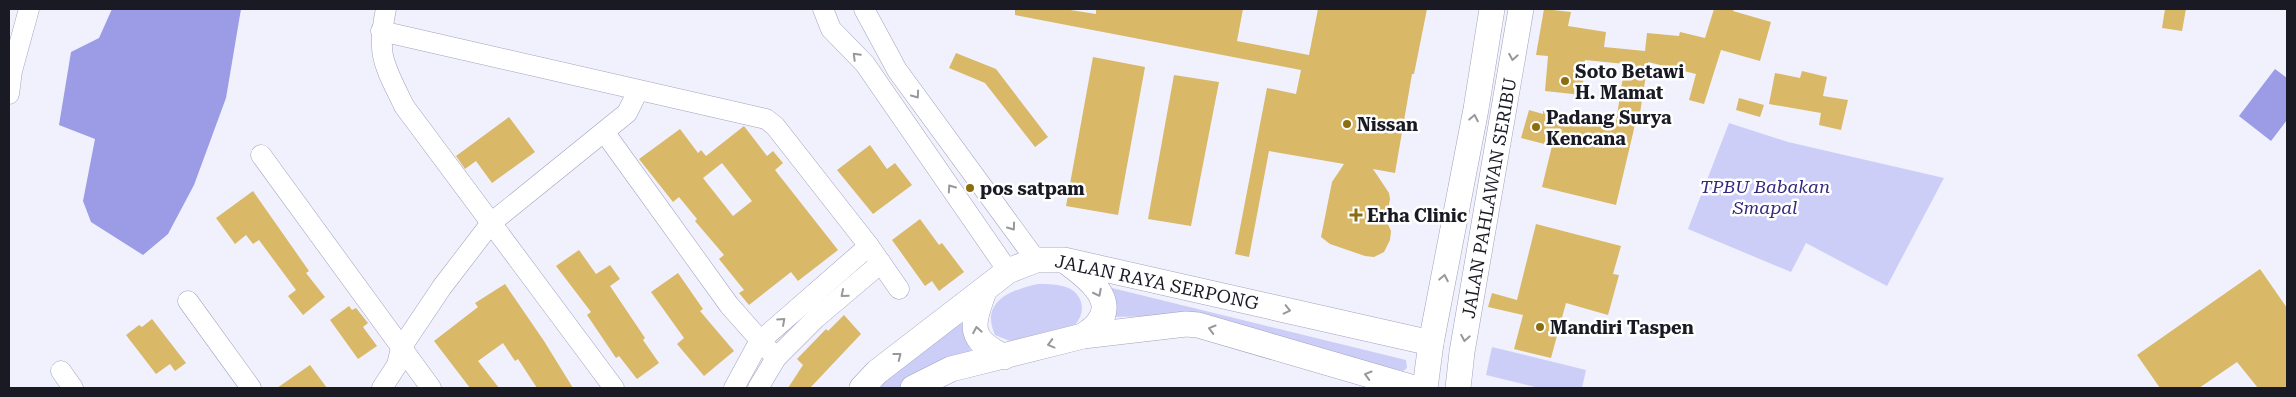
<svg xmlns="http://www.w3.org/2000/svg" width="2296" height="397" viewBox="0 0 2296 397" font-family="'Roboto Serif',serif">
<rect width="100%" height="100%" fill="#f0f1fd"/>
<g fill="#cccef8">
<path d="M1729,123l59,19 156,36 -57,108 -81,-43 -15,29 -103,-43z"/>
<path d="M1038,284c8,0 16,0 24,2 20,4 26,24 13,39l-65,16 -15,-6c-15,-33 15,-45 43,-51z"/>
<path d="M1108,287l298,73 1,8 -4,3 -176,-44 -63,-11 -54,1z"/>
<path d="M959,322l4,3 3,15 8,17 -68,31h-32z"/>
<path d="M1492,347l94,23 -4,18h-43l-53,-13z"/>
</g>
<g fill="#9b9be6">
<path d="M112,9h129l-15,89 -32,87 -26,49 -25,21 -52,-33 -8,-21 12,-62 -36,-14 12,-73 28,-14z"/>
<path d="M2275,69l12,9v42l-16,21 -32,-25z"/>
</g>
<g fill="#d9b867" fill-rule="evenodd">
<path d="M1015,9h49l32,5v-5h147l-6,32 72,14 9,-46h109l-13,65h-2l-17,99 -22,-4 16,24 1,6 -4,21 5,11 -1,9 -6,12 -10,5 -9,-1 -35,-12 -9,-7 11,-55 12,-18 -75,-13 -20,106 -14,-3 32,-166 29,6 5,-24 -286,-55z"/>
<path d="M1544,9l27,3 -3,14 38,6 -2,15 41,4 2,-18 32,3 1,-4 25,6 9,-29h20l-1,2 38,11 -11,39 -39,-11 -17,54 -15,-4 7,-26 -48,-12 -8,51 -2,-1 -22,93 -74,-18 10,-41 -31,-8 8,-28 14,4v-3l72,17 10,-64 -40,-4 -3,35 -37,-4 3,-35 -12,-1z"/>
<path d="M2165,9h21l-4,22 -20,-3z"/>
<path d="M956,53l40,16 52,68 -13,10 -50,-64 -36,-15z"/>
<path d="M1093,57l52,10 -27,148 -52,-9z"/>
<path d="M1802,71l25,6 -4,19 25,4 -7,30 -22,-5 2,-12 -52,-9 6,-31 25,5z"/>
<path d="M1174,75l45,7 -28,144 -43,-7z"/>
<path d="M1739,98l25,7 -4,12 -24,-7z"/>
<path d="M509,117l26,35 -43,31 -16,-22 -11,8 -9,-13z"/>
<path d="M744,126l23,30 6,-5 10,12 -8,7 63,80 -40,31 -7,-9 -42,33 -10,-12 5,-3 -25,-31 5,-4 -29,-34 2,-2 -18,-22 -6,5 -34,-43 41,-30 18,24 3,-3 5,6zM722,163l30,38 -19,15 -30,-38z"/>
<path d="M870,145l17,24 8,-6 17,22 -39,29 -36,-44z"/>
<path d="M253,191l56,80 -3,2 19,24 -22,18 -15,-19 8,-6 -37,-50 -6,4 -7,-9 -11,9 -19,-26z"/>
<path d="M920,219l19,26 3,-2 22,29 -25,19 -7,-10 -7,5 -33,-46z"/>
<path d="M1536,224l85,22 -8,28 6,1 -11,40 -42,-12 -15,55 -37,-9 9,-34 -35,-8 4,-14 25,7z"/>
<path d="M579,250l17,24 14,-9 10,14 -10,7 35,52 -2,2 16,23 -22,16 -18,-23 -3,2 -29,-43 4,-3 -35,-46z"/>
<path d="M2260,269l27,39v80h-29l-21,-26 -38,26h-39l-23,-33z"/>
<path d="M678,273l25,36 -3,2 34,40 -30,25 -27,-32 7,-6 -33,-46z"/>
<path d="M505,284l39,57 29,47h-36l-19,-29 -3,2 -12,-18 -25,18 21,27h-29l-36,-47 44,-34 -3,-4z"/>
<path d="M349,306l3,4 4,-2 12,15 -5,4 14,19 -19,13 -28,-39z"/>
<path d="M844,315l17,19 -51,54h-22l15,-23 -6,-6 29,-30 2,2z"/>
<path d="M152,319l34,44 -11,8 -5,-7 -14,10 -30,-39 13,-10 3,2z"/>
<path d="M310,365l17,23h-50z"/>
</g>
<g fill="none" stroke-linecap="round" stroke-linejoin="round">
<defs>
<g id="minor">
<path d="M386,9c-10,47 -2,55 18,97l210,282"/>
<path d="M823,9l8,20 34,35 143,207"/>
<path d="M864,9l33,61 139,190"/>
<path d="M381,31l385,88 9,7 94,120 30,43"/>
<path d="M9,94l3,-23 17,-62"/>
<path d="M605,133l124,172 47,53"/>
<path d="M261,155l170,233"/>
<path d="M188,301l63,87"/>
<path d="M61,371l12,17"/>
<path d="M382,388l15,-23 4,-17 41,-61 49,-64 136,-110 11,-22"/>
<path d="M734,388l25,-46 110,-96"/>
<path d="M758,388l18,-30 40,-40 65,-55"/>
</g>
<g id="major">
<path d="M1068,263c16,12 50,36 30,60 -3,5 -10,9 -15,13"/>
<path d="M984,291c-13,37 -16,47 20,66"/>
<path d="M862,388l15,-16 131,-101 28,-11h28l367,83"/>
<path d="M913,388l38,-19 132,-33 103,-12 12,1 216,63"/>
<path d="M1425,388l6,-45 45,-234 16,-100"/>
<path d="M1458,388l4,-36 59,-343"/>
</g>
</defs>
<use href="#minor" stroke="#a0a1bd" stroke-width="21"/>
<use href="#major" stroke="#a0a1bd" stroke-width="26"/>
<use href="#minor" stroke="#fff" stroke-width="20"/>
<use href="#major" stroke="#fff" stroke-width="25"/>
</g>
<defs><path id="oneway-chevron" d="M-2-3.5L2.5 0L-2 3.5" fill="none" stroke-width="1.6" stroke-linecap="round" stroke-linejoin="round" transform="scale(1.25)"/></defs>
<g stroke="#98989c">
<use href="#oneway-chevron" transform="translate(856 56) rotate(-135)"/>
<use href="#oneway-chevron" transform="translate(1513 57) rotate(100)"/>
<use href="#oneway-chevron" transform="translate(916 95) rotate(54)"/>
<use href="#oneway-chevron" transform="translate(1474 118) rotate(-79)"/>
<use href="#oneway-chevron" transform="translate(951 188) rotate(-125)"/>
<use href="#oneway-chevron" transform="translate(1012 227) rotate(54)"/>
<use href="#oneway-chevron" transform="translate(1444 278) rotate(-79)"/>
<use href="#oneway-chevron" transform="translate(1098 293) rotate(63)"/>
<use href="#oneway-chevron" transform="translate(844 294) rotate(140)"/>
<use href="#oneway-chevron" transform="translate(1287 310) rotate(13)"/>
<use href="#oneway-chevron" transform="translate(782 321) rotate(-42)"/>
<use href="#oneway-chevron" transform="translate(1212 329) rotate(-164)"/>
<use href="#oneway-chevron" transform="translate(977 330) rotate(-100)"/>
<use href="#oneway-chevron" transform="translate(1465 338) rotate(100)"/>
<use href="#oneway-chevron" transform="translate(1051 344) rotate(165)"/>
<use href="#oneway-chevron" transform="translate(898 356) rotate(-38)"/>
<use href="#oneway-chevron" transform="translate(1368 375) rotate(-164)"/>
</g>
<g fill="#8c6d0f" stroke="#fff" stroke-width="2">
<circle cx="1565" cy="81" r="5"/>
<circle cx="1347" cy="124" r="5"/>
<circle cx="1536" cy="127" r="5"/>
<circle cx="970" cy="188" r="5"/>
<path d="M1353.5 207.5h5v5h5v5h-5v5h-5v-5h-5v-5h5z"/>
<circle cx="1540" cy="327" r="5"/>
</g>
<g text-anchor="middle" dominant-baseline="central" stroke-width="5" stroke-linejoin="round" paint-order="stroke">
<g font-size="18" font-weight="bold" fill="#1a1a24" stroke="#fff" text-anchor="start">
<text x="1575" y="71">Soto Betawi<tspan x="1575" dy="21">H. Mamat</tspan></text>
<text x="1546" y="117">Padang Surya<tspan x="1546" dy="21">Kencana</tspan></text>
<text x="1357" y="124">Nissan</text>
<text x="980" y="188">pos satpam</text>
<text x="1367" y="215">Erha Clinic</text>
<text x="1550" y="327">Mandiri Taspen</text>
</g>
<g font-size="18" font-style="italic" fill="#35297e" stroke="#fff">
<text x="1765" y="186">TPBU Babakan<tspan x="1765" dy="21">Smapal</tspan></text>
</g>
<g font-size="18" fill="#1a1a24" stroke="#fff">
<text transform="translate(1489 198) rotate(-80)">JALAN PAHLAWAN SERIBU</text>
<text transform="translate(1157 282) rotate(12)">JALAN RAYA SERPONG</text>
</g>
</g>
<rect width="2296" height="397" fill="none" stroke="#1a1a24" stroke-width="20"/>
</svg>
